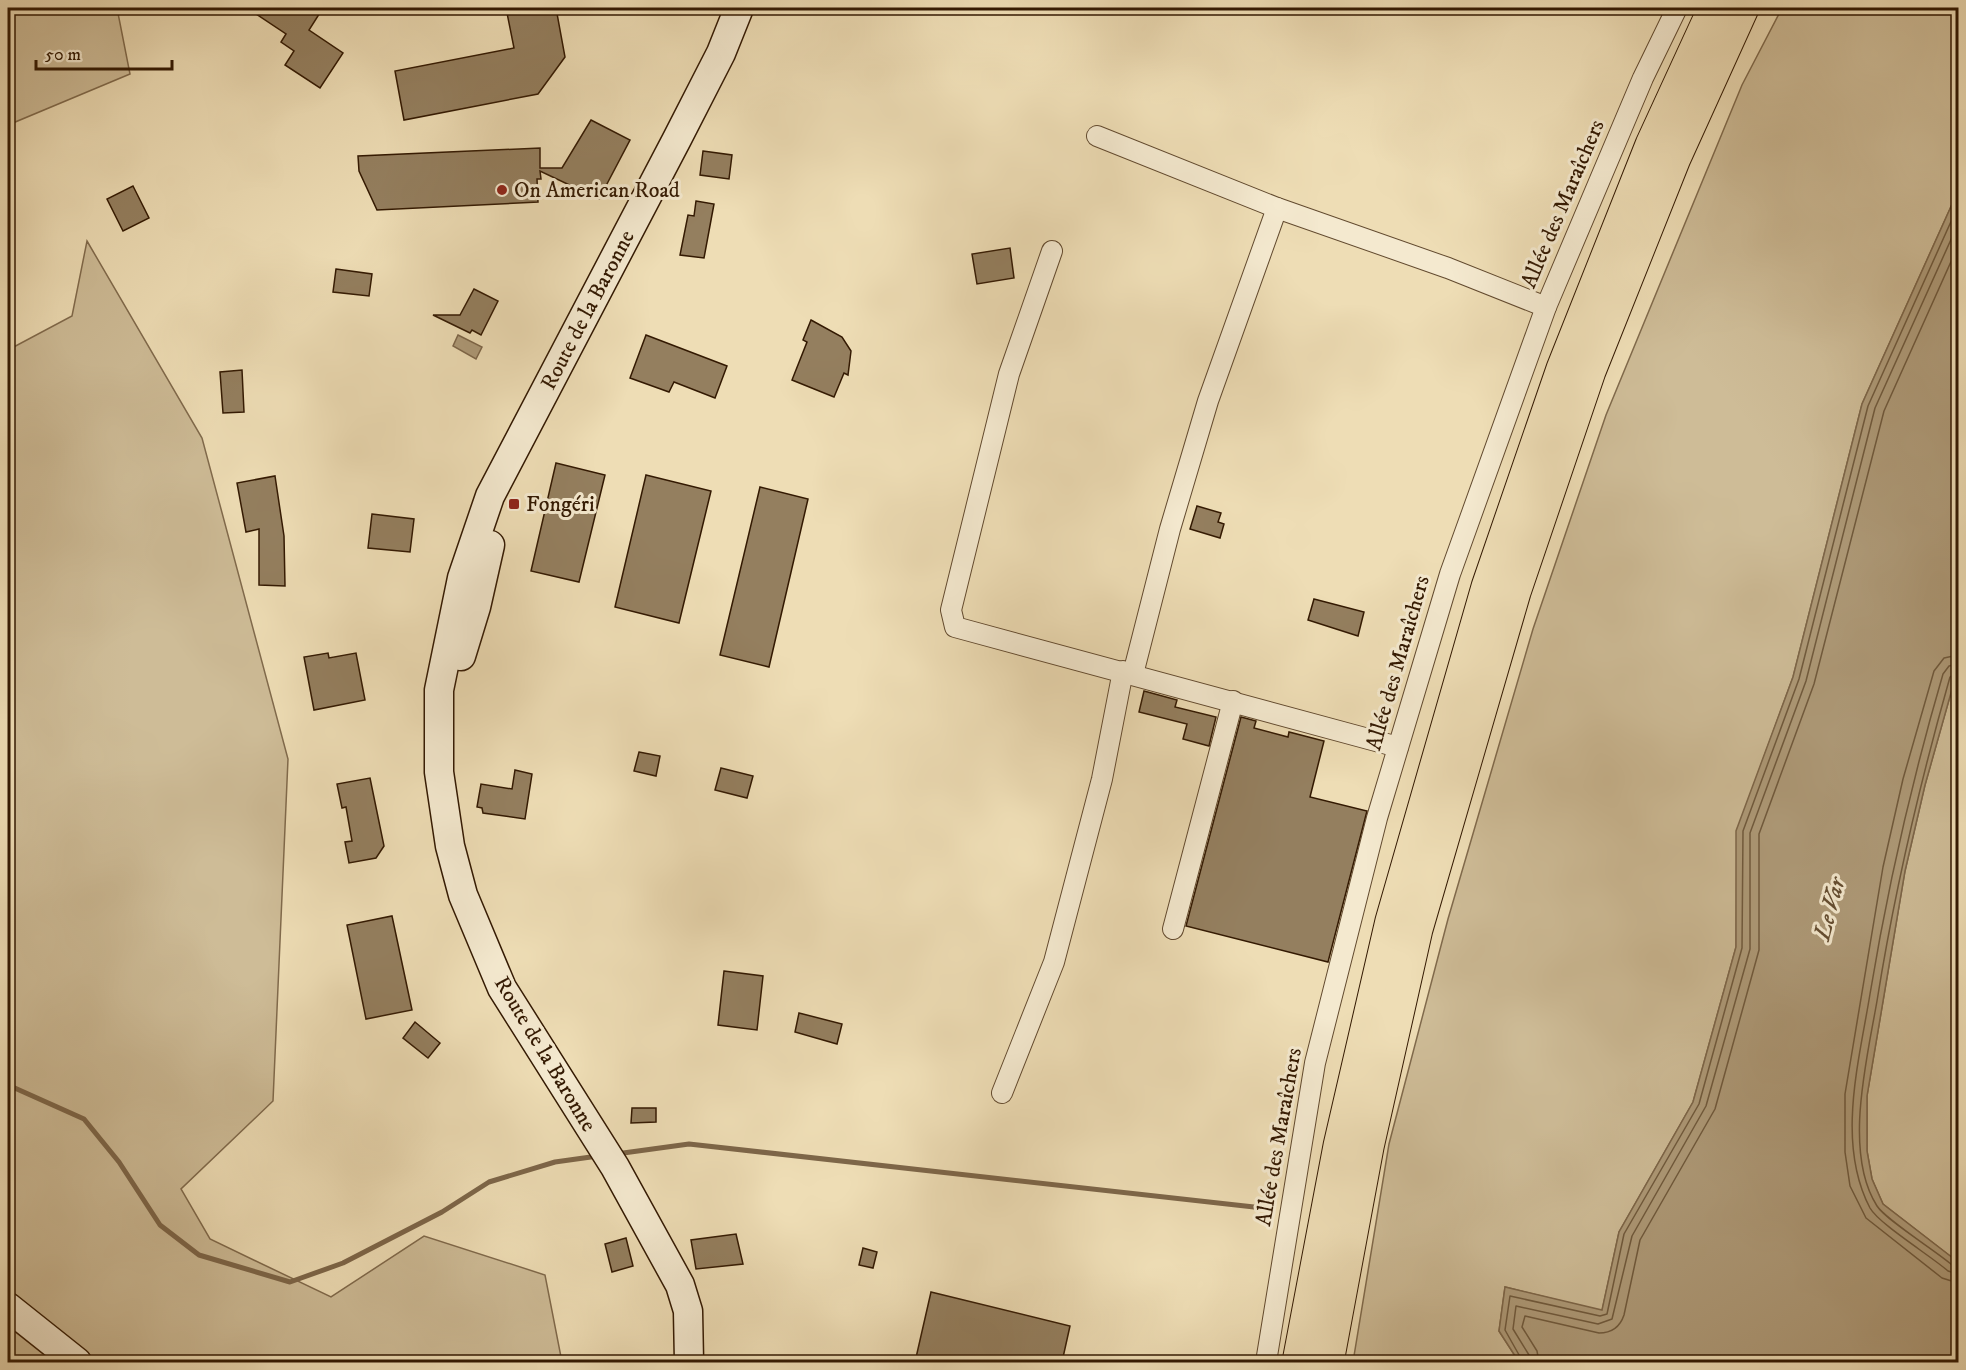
<svg xmlns="http://www.w3.org/2000/svg" width="1966" height="1370" viewBox="0 0 1966 1370" font-family="'IM FELL DW Pica',serif">
<rect width="100%" height="100%" fill="#eeddb5"/>
<filter id="stains"><feTurbulence type="fractalNoise" baseFrequency=".00333" numOctaves="4"/><feColorMatrix values="0 0 0 0 .2 0 0 0 0 .09 0 0 0 0 .02 0 0 0 .5 -.17"/></filter>
<radialGradient id="worn" r=".72"><stop offset=".6" stop-color="#630" stop-opacity="0"/><stop offset="1" stop-color="#630" stop-opacity=".3"/></radialGradient>
<g fill="#cebc97" stroke="#806a4c" stroke-width="1.5">
<path d="M8,8h109l13,66 -122,51z"/>
<path d="M1782,8h176v183l-96,213 -69,273 -56,154 -1,116 -43,155 -74,130 -17,79 -97,-24 -6,44 20,31h-166l36,-218 59,-225 85,-290 73,-214 136,-330z"/>
<path d="M87,241l115,197 86,321 -15,342 -92,88 29,50 121,58 93,-61 121,39 17,87h-554v-1012l64,-34z"/>
<path d="M1958,668v594l-75,-58 -11,-25 -5,-28v-55l38,-225 20,-86z"/>
</g>
<g fill="#ae9a78" stroke="#7d6649" stroke-width="1.5">
<path d="M1958,191v477l-33,117 -20,86 -38,225v55l5,28 11,25 75,58v100h-439l-20,-31 6,-44 97,23 17,-78 74,-130 43,-155v-116l57,-154 69,-273z"/>
<path d="M458,335l24,12 -6,12 -23,-13z"/>
</g>
<g fill="none" stroke-linecap="round" stroke-linejoin="round">
<g stroke="#705a3d" stroke-width="1.5">
<path d="M1958,655l-14,3 -10,13 -31,108 -20,88 -38,227v58l5,34 16,32 76,60 16,5"/>
<path d="M1958,664l-9,2 -6,8c-31,106 -55,211 -73,320 -11,68 -34,149 0,214 9,16 61,48 78,63l10,3"/>
<path d="M1958,671l-8,6c-31,109 -55,211 -73,324 -10,58 -34,152 0,205 9,14 59,45 75,59l6,1"/>
<path d="M1523,1362l-18,-32 5,-34 90,20 7,-2 17,-80 75,-130 43,-156 1,-117 56,-152 69,-273 90,-200"/>
<path d="M1530,1362l-1,-7 -16,-26 3,-23 82,18 14,-5 20,-83 74,-130 44,-157v-116l56,-152 69,-273 83,-184"/>
<path d="M1539,1362l-2,-11 -15,-24 3,-11 74,17c13,0 21,-6 25,-18l16,-75 75,-131 44,-159v-116l55,-150 70,-273 74,-165"/>
</g>
<g stroke="#7d6649" stroke-width="5">
<path d="M8,1085l76,34 35,43 41,63 39,30 91,27 53,-19 99,-51 47,-30 66,-20 43,-6"/>
<path d="M616,1154l73,-10 565,63"/>
</g>
</g>
<g fill="#947f5f" stroke="#331902" stroke-width="1.5">
<path d="M247,8h76l-14,22 34,23 -23,35 -35,-23 9,-14 -13,-9 5,-8z"/>
<path d="M506,8h50l9,49 -27,37 -134,26 -9,-49 119,-23z"/>
<path d="M591,120l39,20 -31,59 -59,-28 1,8h-4l1,23 -161,8 -18,-39 -1,-15 182,-8v20h22z"/>
<path d="M703,151l29,4 -3,24 -29,-4z"/>
<path d="M133,186l16,32 -26,13 -16,-32z"/>
<path d="M696,201l18,3 -10,54 -24,-3 8,-40 6,1z"/>
<path d="M1010,248l4,30 -37,6 -5,-30z"/>
<path d="M336,269l36,5 -3,22 -36,-4z"/>
<path d="M474,289l24,12 -17,34 -9,-5 -2,3 -37,-18h27z"/>
<path d="M811,320l31,17 9,14 -3,24 -4,-2 -10,24 -42,-17 15,-38 -4,-2z"/>
<path d="M646,335l81,31 -12,32 -41,-16 -5,10 -39,-14z"/>
<path d="M242,370l2,42 -21,1 -3,-41z"/>
<path d="M556,463l49,12 -26,107 -48,-11z"/>
<path d="M646,475l65,16 -32,132 -64,-16z"/>
<path d="M275,476l9,60 1,50 -26,-1v-56l-13,3 -9,-49z"/>
<path d="M760,487l48,12 -39,168 -49,-12z"/>
<path d="M1197,506l24,7 -3,9 6,2 -4,14 -30,-9z"/>
<path d="M372,514l42,5 -4,33 -42,-4z"/>
<path d="M1314,599l50,13 -6,24 -50,-16z"/>
<path d="M328,653l1,5 27,-5 9,47 -51,10 -10,-53z"/>
<path d="M1144,691l33,9 -2,7 41,10 -7,29 -26,-7 4,-15 -48,-12z"/>
<path d="M1241,717l15,4 -2,7 34,9 1,-5 35,9 -14,56 57,14 -39,151 -142,-36z"/>
<path d="M639,752l21,4 -4,20 -22,-5z"/>
<path d="M721,768l32,8 -6,22 -32,-8z"/>
<path d="M515,770l17,4 -7,45 -42,-6 -1,-5 -5,-1 4,-23 31,5z"/>
<path d="M370,778l14,68 -8,12 -27,5 -4,-21 7,-1 -6,-34 -4,1 -5,-24z"/>
<path d="M392,916l20,94 -46,9 -19,-94z"/>
<path d="M724,971l39,5 -6,54 -39,-5z"/>
<path d="M799,1013l43,11 -5,20 -42,-12z"/>
<path d="M415,1022l25,21 -12,15 -25,-20z"/>
<path d="M632,1108h24v14l-25,1z"/>
<path d="M736,1234l7,30 -47,5 -5,-29z"/>
<path d="M626,1238l7,28 -21,6 -7,-28z"/>
<path d="M863,1248l14,4 -4,16 -14,-3z"/>
<path d="M931,1292l139,34 -8,36h-147z"/>
</g>
<g fill="none" stroke-linecap="round" stroke-linejoin="round">
<defs>
<g id="street">
<path d="M1097,136l180,72 171,60 98,39"/>
<path d="M1052,251l-43,123 -58,236 4,17 443,120"/>
<path d="M1133,674l37,-145 38,-128 69,-193"/>
<path d="M1173,929l60,-228"/>
<path d="M1002,1093l52,-131 48,-183 21,-108"/>
<path d="M1266,1362l49,-299 62,-245 73,-244 96,-267 97,-229 34,-70"/>
</g>
<g id="secondary">
<path d="M461,656l15,-49 14,-62"/>
<path d="M8,1307l69,55"/>
<path id="s1" d="M689,1362l-1,-51 -8,-26 -65,-118 -113,-179 -39,-93 -13,-49 -11,-74v-82l23,-112 28,-82 187,-357 44,-86 18,-45"/>
</g>
<g id="highway">
<path d="M1299,1362l41,-216 52,-225 96,-334 75,-218 89,-224 63,-137"/>
<path d="M1327,1362l40,-215 49,-218 98,-337 75,-221 85,-213 68,-150"/>
</g>
</defs>
<use href="#street" stroke="#624a2f" stroke-width="22"/>
<use href="#secondary" stroke="#331902" stroke-width="31"/>
<use href="#highway" stroke="#331902" stroke-width="35"/>
<use href="#street" stroke="#f4e9cf" stroke-width="20"/>
<use href="#secondary" stroke="#f4e9cf" stroke-width="28"/>
<use href="#highway" stroke="#eeddb5" stroke-width="33"/>
</g>
<g fill="#8f2418" stroke="#f4e9cf" stroke-width="2">
<circle cx="502" cy="190" r="6"/>
<rect x="508" y="498" width="12" height="12" rx="3"/>
</g>
<g text-anchor="middle" dominant-baseline="central" stroke-width="6" stroke-linejoin="round" paint-order="stroke">
<g font-size="22" fill="#331902" stroke="#f4e9cf" text-anchor="start">
<text x="514" y="190">On American Road</text>
<text x="526" y="504">Fongéri</text>
</g>
<g font-size="22" fill="#331902" stroke="#f4e9cf">
<text transform="translate(1563 204) rotate(-67)">Allée des Maraîchers</text>
<text stroke="none"><textPath href="#s1" startOffset="1144">Route de la Baronne</textPath></text>
<text transform="translate(1398 663) rotate(-74)">Allée des Maraîchers</text>
<text transform="translate(545 1054) rotate(59)">Route de la Baronne</text>
<text transform="translate(1279 1137) rotate(-80)">Allée des Maraîchers</text>
</g>
<g font-size="24" font-style="italic" fill="#644d31" stroke="#f4e9cf">
<text transform="translate(1830 909) rotate(-75)">Le Var</text>
</g>
</g>
<rect width="1966" height="1370" fill="none" stroke="#eeddb5" stroke-width="30"/>
<rect x="9" y="9" width="1948" height="1352" fill="none" stroke="#331902" stroke-width="3"/>
<rect x="15" y="15" width="1936" height="1340" fill="none" stroke="#331902" stroke-width="1.5"/>
<path d="M36 60v9h136v-9" fill="none" stroke="#331902" stroke-width="3"/>
<text x="45" y="60" font-size="18" fill="#331902" stroke="#f4e9cf" stroke-width="4.5" paint-order="stroke">50 m</text>
<rect width="100%" height="100%" filter="url(#stains)"/>
<rect width="100%" height="100%" fill="url(#worn)"/>
</svg>
